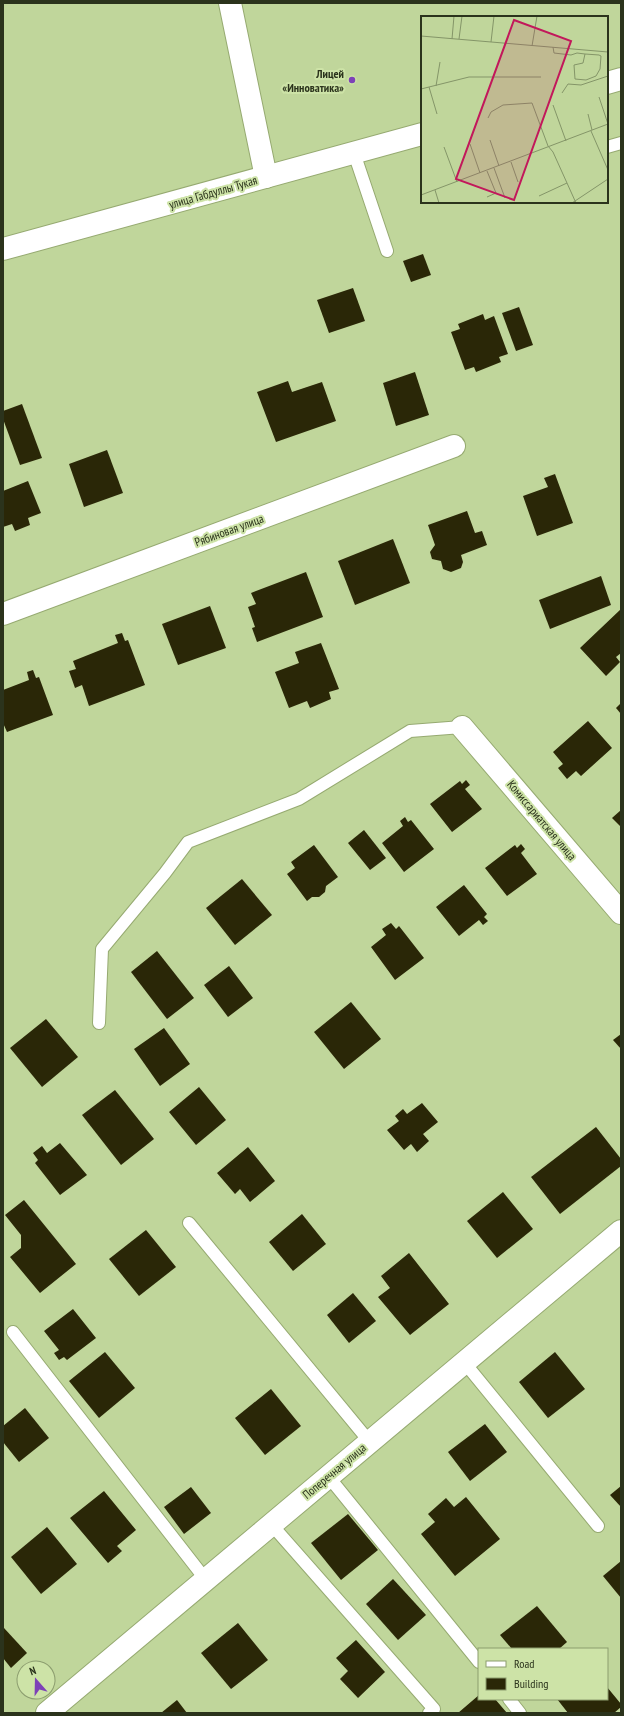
<svg xmlns="http://www.w3.org/2000/svg" width="624" height="1716" viewBox="0 0 624 1716" font-family="'PT Sans Narrow',sans-serif">
<rect width="100%" height="100%" fill="#c0d69b"/>
<g fill="#2a2707">
<path d="M423,254l8,21 -20,7 -8,-21z"/>
<path d="M353,288l12,33 -36,12 -12,-33z"/>
<path d="M519,307l14,38 -17,6 -14,-38z"/>
<path d="M483,314l2,6 9,-4 14,38 -9,3 2,5 -25,10 -2,-5 -9,3 -14,-38 9,-3 -2,-5z"/>
<path d="M415,372l14,43 -33,11 -13,-43z"/>
<path d="M288,381l4,11 30,-10 14,39 -60,21 -19,-50z"/>
<path d="M22,404l20,54 -22,7 -17,-46v-8z"/>
<path d="M107,450l16,43 -39,14 -15,-43z"/>
<path d="M555,474l18,49 -36,13 -14,-40 25,-9 -4,-9z"/>
<path d="M28,481l13,32 -13,5 2,7 -15,6 -3,-7 -9,3v-36z"/>
<path d="M467,511l8,22 7,-2 5,14 -26,10 2,7 -2,6 -10,4 -8,-3 -2,-8 -9,-2 -2,-7 5,-7 -7,-20z"/>
<path d="M393,539l17,44 -55,22 -17,-44z"/>
<path d="M306,572l17,45 -66,25 -5,-14 3,-1 -7,-20 8,-3 -5,-11z"/>
<path d="M601,576l10,29 -61,24 -11,-29z"/>
<path d="M210,606l16,42 -48,17 -16,-41z"/>
<path d="M621,609v44l-5,4 4,5 -14,14 -26,-28z"/>
<path d="M122,633l3,8 3,-1 17,45 -56,21 -7,-21 -7,3 -6,-17 7,-2 -3,-8 45,-18 -3,-8z"/>
<path d="M321,643l18,46 -10,3 2,7 -21,9 -3,-7 -18,7 -14,-36 24,-9 -4,-11z"/>
<path d="M33,670l3,8 3,-1 14,38 -46,17 -4,-9v-33l26,-10 -2,-8z"/>
<path d="M621,703v11l-5,-6z"/>
<path d="M588,721l24,27 -31,28 -5,-5 -9,8 -9,-11 5,-4 -10,-12z"/>
<path d="M466,780l4,5 -5,4 17,20 -30,23 -22,-28 30,-23 2,3z"/>
<path d="M621,810v17l-9,-9z"/>
<path d="M405,817l3,5 3,-2 23,29 -30,23 -22,-29 21,-17 -3,-5z"/>
<path d="M364,830l22,28 -16,12 -22,-27z"/>
<path d="M521,844l4,5 -4,4 16,21 -30,22 -22,-28 30,-23 2,3z"/>
<path d="M314,845l24,32 -12,9 -1,6 -6,5h-7l-5,4 -20,-27 8,-6 -4,-6z"/>
<path d="M242,879l30,36 -37,30 -29,-37z"/>
<path d="M464,885l23,29 -3,3 4,4 -5,4 -4,-5 -20,16 -23,-29z"/>
<path d="M391,923l5,6 3,-3 25,32 -29,22 -24,-33 15,-12 -4,-6z"/>
<path d="M157,951l37,47 -27,21 -36,-47z"/>
<path d="M229,966l24,32 -25,19 -24,-32z"/>
<path d="M351,1002l30,37 -37,30 -30,-37z"/>
<path d="M46,1019l32,38 -36,30 -32,-39z"/>
<path d="M164,1028l26,36 -30,22 -26,-37z"/>
<path d="M621,1034v15l-8,-9z"/>
<path d="M199,1087l27,33 -30,25 -27,-33z"/>
<path d="M115,1090l39,49 -33,26 -39,-50z"/>
<path d="M422,1103l16,19 -15,12 6,7 -12,11 -6,-8 -7,6 -17,-20 12,-9 -4,-5 8,-7 4,5z"/>
<path d="M596,1127l25,32v7l-61,48 -29,-37z"/>
<path d="M60,1143l27,32 -27,20 -25,-32 3,-3 -5,-7 9,-7 5,7z"/>
<path d="M248,1147l27,34 -25,21 -10,-13 -5,5 -18,-21z"/>
<path d="M503,1192l30,37 -36,29 -30,-37z"/>
<path d="M24,1200l52,64 -36,29 -30,-36 11,-9v-13l-16,-20z"/>
<path d="M302,1214l24,30 -33,27 -24,-29z"/>
<path d="M146,1230l30,37 -37,29 -30,-37z"/>
<path d="M409,1253l40,51 -39,31 -32,-38 12,-9 -9,-12z"/>
<path d="M353,1293l23,28 -27,22 -22,-28z"/>
<path d="M73,1309l23,29 -29,22 -3,-3 -5,3 -5,-7 5,-3 -15,-19z"/>
<path d="M105,1352l30,36 -36,30 -30,-37z"/>
<path d="M555,1352l30,37 -37,29 -29,-36z"/>
<path d="M271,1389l30,37 -36,29 -30,-37z"/>
<path d="M25,1408l24,30 -30,24 -16,-20v-16z"/>
<path d="M485,1424l22,28 -37,29 -22,-29z"/>
<path d="M621,1486v21l-11,-12z"/>
<path d="M191,1487l20,26 -27,21 -20,-27z"/>
<path d="M104,1491l32,39 -19,16 5,5 -14,12 -38,-45z"/>
<path d="M466,1497l34,42 -45,37 -34,-42 14,-12 -7,-8 18,-16 8,9z"/>
<path d="M348,1514l30,36 -37,30 -30,-37z"/>
<path d="M47,1527l30,37 -36,30 -30,-37z"/>
<path d="M621,1561v37l-18,-22z"/>
<path d="M393,1579l33,36 -28,25 -32,-36z"/>
<path d="M537,1606l30,36 -8,7h-47l-12,-14z"/>
<path d="M238,1623l30,37 -37,29 -30,-36z"/>
<path d="M4,1628l23,25 -16,15 -8,-10z"/>
<path d="M356,1640l29,32 -27,26 -18,-19 8,-8 -12,-13z"/>
<path d="M607,1687l14,17v3l-7,6h-46l-11,-14h50z"/>
<path d="M479,1695v4h16l12,14h-49z"/>
<path d="M177,1700l10,13h-26z"/>
</g>
<g fill="none" stroke-linecap="round" stroke-linejoin="round">
<defs>
<g id="service">
<path d="M607,147l14,-4"/>
<path d="M354,153l33,98"/>
<path d="M99,1023l3,-74 63,-76 23,-31 111,-43 111,-68 52,-4"/>
<path d="M189,1223l180,218"/>
<path d="M13,1332l193,248"/>
<path d="M464,1362l134,164"/>
<path d="M328,1476l151,186"/>
<path d="M271,1524l163,185 -5,4"/>
<path d="M509,1699l11,14"/>
</g>
<g id="minor">
<path d="M230,3l36,174"/>
<path d="M607,83l14,-4"/>
<path d="M3,249l419,-115"/>
<path d="M3,614l451,-168"/>
<path d="M462,727l159,186"/>
<path d="M47,1713l574,-482"/>
</g>
</defs>
<use href="#service" stroke="#96aa71" stroke-width="14"/>
<use href="#minor" stroke="#96aa71" stroke-width="24"/>
<use href="#service" stroke="#fff" stroke-width="12"/>
<use href="#minor" stroke="#fff" stroke-width="22"/>
</g>
<circle fill="#7d41b7" stroke="#cde3a7" stroke-width="1.5" cx="352" cy="80" r="4"/>
<g text-anchor="middle" dominant-baseline="central" stroke-width="4" stroke-linejoin="round" paint-order="stroke">
<g font-size="12" font-weight="bold" fill="#2b331c" stroke="#cde3a7" text-anchor="end">
<text x="344" y="73">Лицей<tspan x="344" dy="14">«Инноватика»</tspan></text>
</g>
<g font-size="12" fill="#2b331c" stroke="#cde3a7">
<text transform="translate(213 192) rotate(-16)">улица Габдуллы Тукая</text>
<text transform="translate(229 530) rotate(-20)">Рябиновая улица</text>
<text transform="translate(542 820) rotate(50)">Комиссариатская улица</text>
<text transform="translate(334 1471) rotate(-40)">Поперечная улица</text>
</g>
</g>
<g transform="translate(421 16)">
<rect width="187" height="187" fill="#c0d69b"/>
<path fill="none" stroke="#849568" stroke-width="1" d="M0,20l187,16M31,23l2,-23M38,23l3,-23M70,26l3,-26M111,30l5,-30M132,31l1,6 17,2 6,-2 8,1 14,1 2,1 -1,13 -4,7 -10,4 -11,-1 -1,-14 9,-2 2,-9M15,70l4,-24M8,71l8,27M0,73l48,-12h72M141,77l6,-9 13,1 27,-9M132,89l13,36M167,98l4,16M67,102l3,-6 12,-7 29,-2 16,43 5,6 23,51M170,115l17,39M69,124l9,26M49,128l10,29M23,131l13,35M90,146l7,20M73,152l11,30M14,174l4,13M0,179l187,-71 -9,-27M118,180l28,-13M66,181l9,-4 -9,-22M151,187l36,-24"/>
<path fill="#c2185b" fill-opacity="0.15" stroke="#c2185b" stroke-width="2" d="M93,4l57,21 -57,159 -58,-21z"/>
<rect width="187" height="187" fill="none" stroke="#2b331c" stroke-width="2"/>
</g>
<rect width="624" height="1716" fill="none" stroke="#2b331c" stroke-width="8"/>
<rect x="478" y="1648" width="130" height="52" fill="#cde3a7" stroke="#8c9d6f"/>
<rect x="486" y="1661" width="20" height="6" fill="#ffffff" stroke="#8c9d6f"/>
<text x="514" y="1668" font-size="12" fill="#2b331c">Road</text>
<rect x="486" y="1678" width="20" height="12" fill="#2a2707" stroke="#8c9d6f"/>
<text x="514" y="1688" font-size="12" fill="#2b331c">Building</text>
<g transform="translate(36 1680) rotate(340)"><circle r="19" fill="#cde3a7" stroke="#8c9d6f"/>
<path d="M0-3L7 15L0 10L-7 15Z" fill="#7d41b7"/>
<text y="-6" font-size="11" font-weight="bold" text-anchor="middle" fill="#2b331c">N</text>
</g>
</svg>
